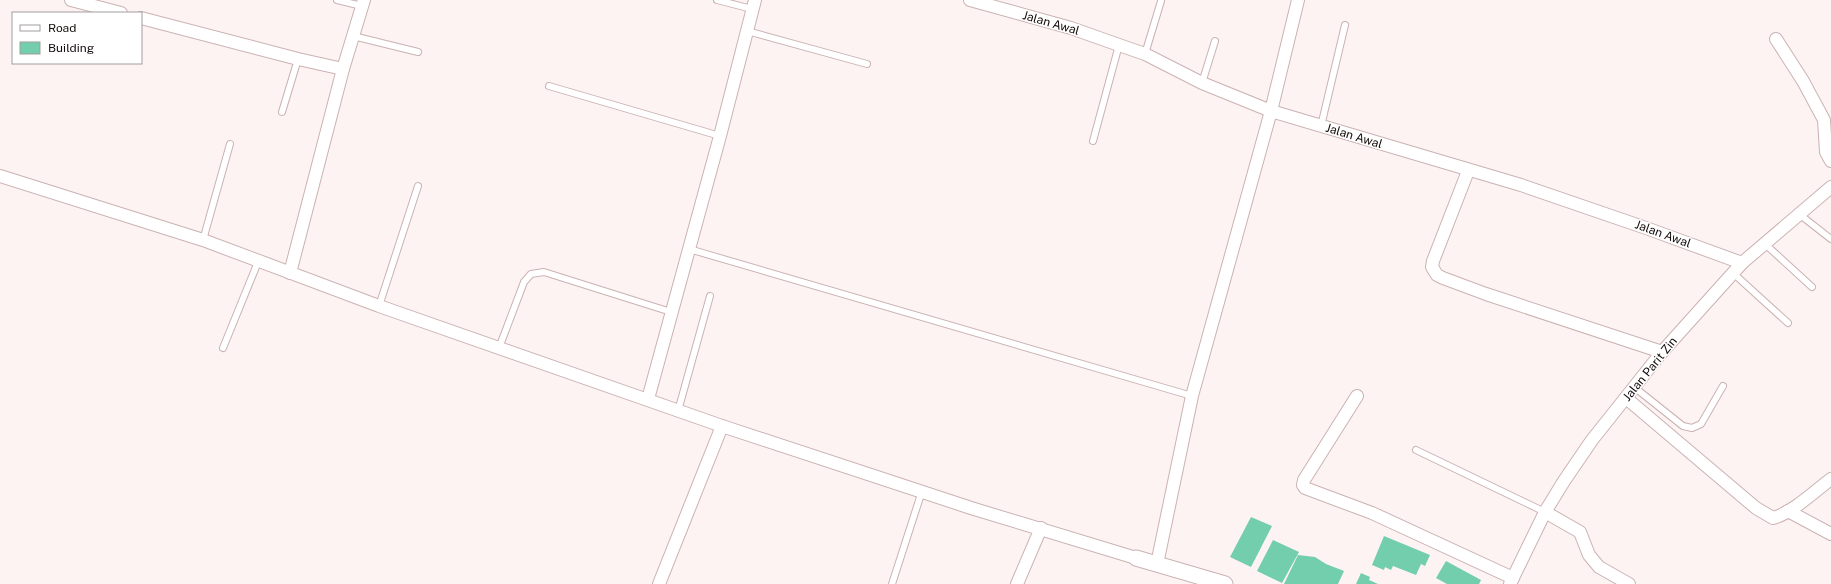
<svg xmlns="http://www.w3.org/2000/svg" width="1831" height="584" viewBox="0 0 1831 584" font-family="'Public Sans',sans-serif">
<rect width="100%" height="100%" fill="#fef3f3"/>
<g fill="#72cead">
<path d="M1251,517l21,9 -21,41 -21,-10z"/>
<path d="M1384,536l46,19 -5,11 -4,-2 -5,11 -23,-9 -2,4 -6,-3 -1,3 -12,-5z"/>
<path d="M1273,540l26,12 -17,31 -25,-12z"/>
<path d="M1298,555l17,2 11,7 18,7 -6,13h-54z"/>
<path d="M1446,561l35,19 -2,4h-32l-11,-6z"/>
<path d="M1361,573l9,4 -1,3 9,4h-22z"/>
</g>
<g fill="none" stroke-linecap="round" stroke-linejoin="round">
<defs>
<g id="service">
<path d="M337,0l25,6"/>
<path d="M717,0l35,9"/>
<path d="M747,31l120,33"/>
<path d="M353,36l65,16"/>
<path d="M1145,54l16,-53"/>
<path d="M1202,83l13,-42"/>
<path d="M549,86l171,50"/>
<path d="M282,112l16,-53"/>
<path d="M1321,126l24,-101"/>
<path d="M1093,141l26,-96"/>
<path d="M1799,214l32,25"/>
<path d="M203,240l27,-96"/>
<path d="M1765,244l47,43"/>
<path d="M689,249l503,147"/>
<path d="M1733,273l55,50"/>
<path d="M379,306l39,-120"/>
<path d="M223,348l35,-86"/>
<path d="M499,348l25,-66 7,-8 13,-2 127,40"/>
<path d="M1634,387l49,39 9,2 9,-4 22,-38"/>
<path d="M678,411l32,-115"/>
<path d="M1416,450l129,62"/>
<path d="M892,584l30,-93"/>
</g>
<g id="minor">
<path d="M71,0l50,13"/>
<path d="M970,0l101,28 48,17 26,9 57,29 69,28 250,74 125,43 96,35"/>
<path d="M141,18l157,41 45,10"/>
<path d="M1776,39l27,42 21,39 2,32 5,9"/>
<path d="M1468,171l-35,90 -1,6 5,8 6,3 43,16 176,58"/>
<path d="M0,176l203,64 176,66 343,120 249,82 165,50"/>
<path d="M290,273l53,-204 21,-69"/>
<path d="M1357,396l-53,84 -1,5 2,3 67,25 141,65"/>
<path d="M1626,398l130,110 17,10c19,-5 42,-27 58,-39"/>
<path d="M648,399l72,-263 35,-136"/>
<path d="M1788,511l43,23"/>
<path d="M1545,512l35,20 9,23 10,12 30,17"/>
<path d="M1157,564l35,-168 79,-285 27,-111"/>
<path d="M659,584l63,-158"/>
<path d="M1017,584l24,-56"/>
<path d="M1510,584l35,-72 19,-31 28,-41 70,-88 80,-89 89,-76"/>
</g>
<path id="tertiary" d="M1136,558l89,26"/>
</defs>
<use href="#service" stroke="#cbb2b2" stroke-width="8"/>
<use href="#minor" stroke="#cbb2b2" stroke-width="14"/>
<use href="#tertiary" stroke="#cbb2b2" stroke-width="17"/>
<use href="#service" stroke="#fff" stroke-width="6"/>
<use href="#minor" stroke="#fff" stroke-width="12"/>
<use href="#tertiary" stroke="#fff" stroke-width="15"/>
</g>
<g text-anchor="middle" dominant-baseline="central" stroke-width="3" stroke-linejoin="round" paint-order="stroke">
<g font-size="12" fill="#140b0b" stroke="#fff">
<text transform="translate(1051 23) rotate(16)">Jalan Awal</text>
<text transform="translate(1354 136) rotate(17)">Jalan Awal</text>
<text transform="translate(1663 234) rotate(20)">Jalan Awal</text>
<text transform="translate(1650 369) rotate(-51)">Jalan Parit Zin</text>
</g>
</g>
<rect x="12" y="12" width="130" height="52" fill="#ffffff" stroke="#a19d9d"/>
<rect x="20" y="25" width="20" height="6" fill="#ffffff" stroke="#a19d9d"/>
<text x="48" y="32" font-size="12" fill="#140b0b">Road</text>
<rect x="20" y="42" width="20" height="12" fill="#72cead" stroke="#a19d9d"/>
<text x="48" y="52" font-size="12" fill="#140b0b">Building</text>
</svg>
